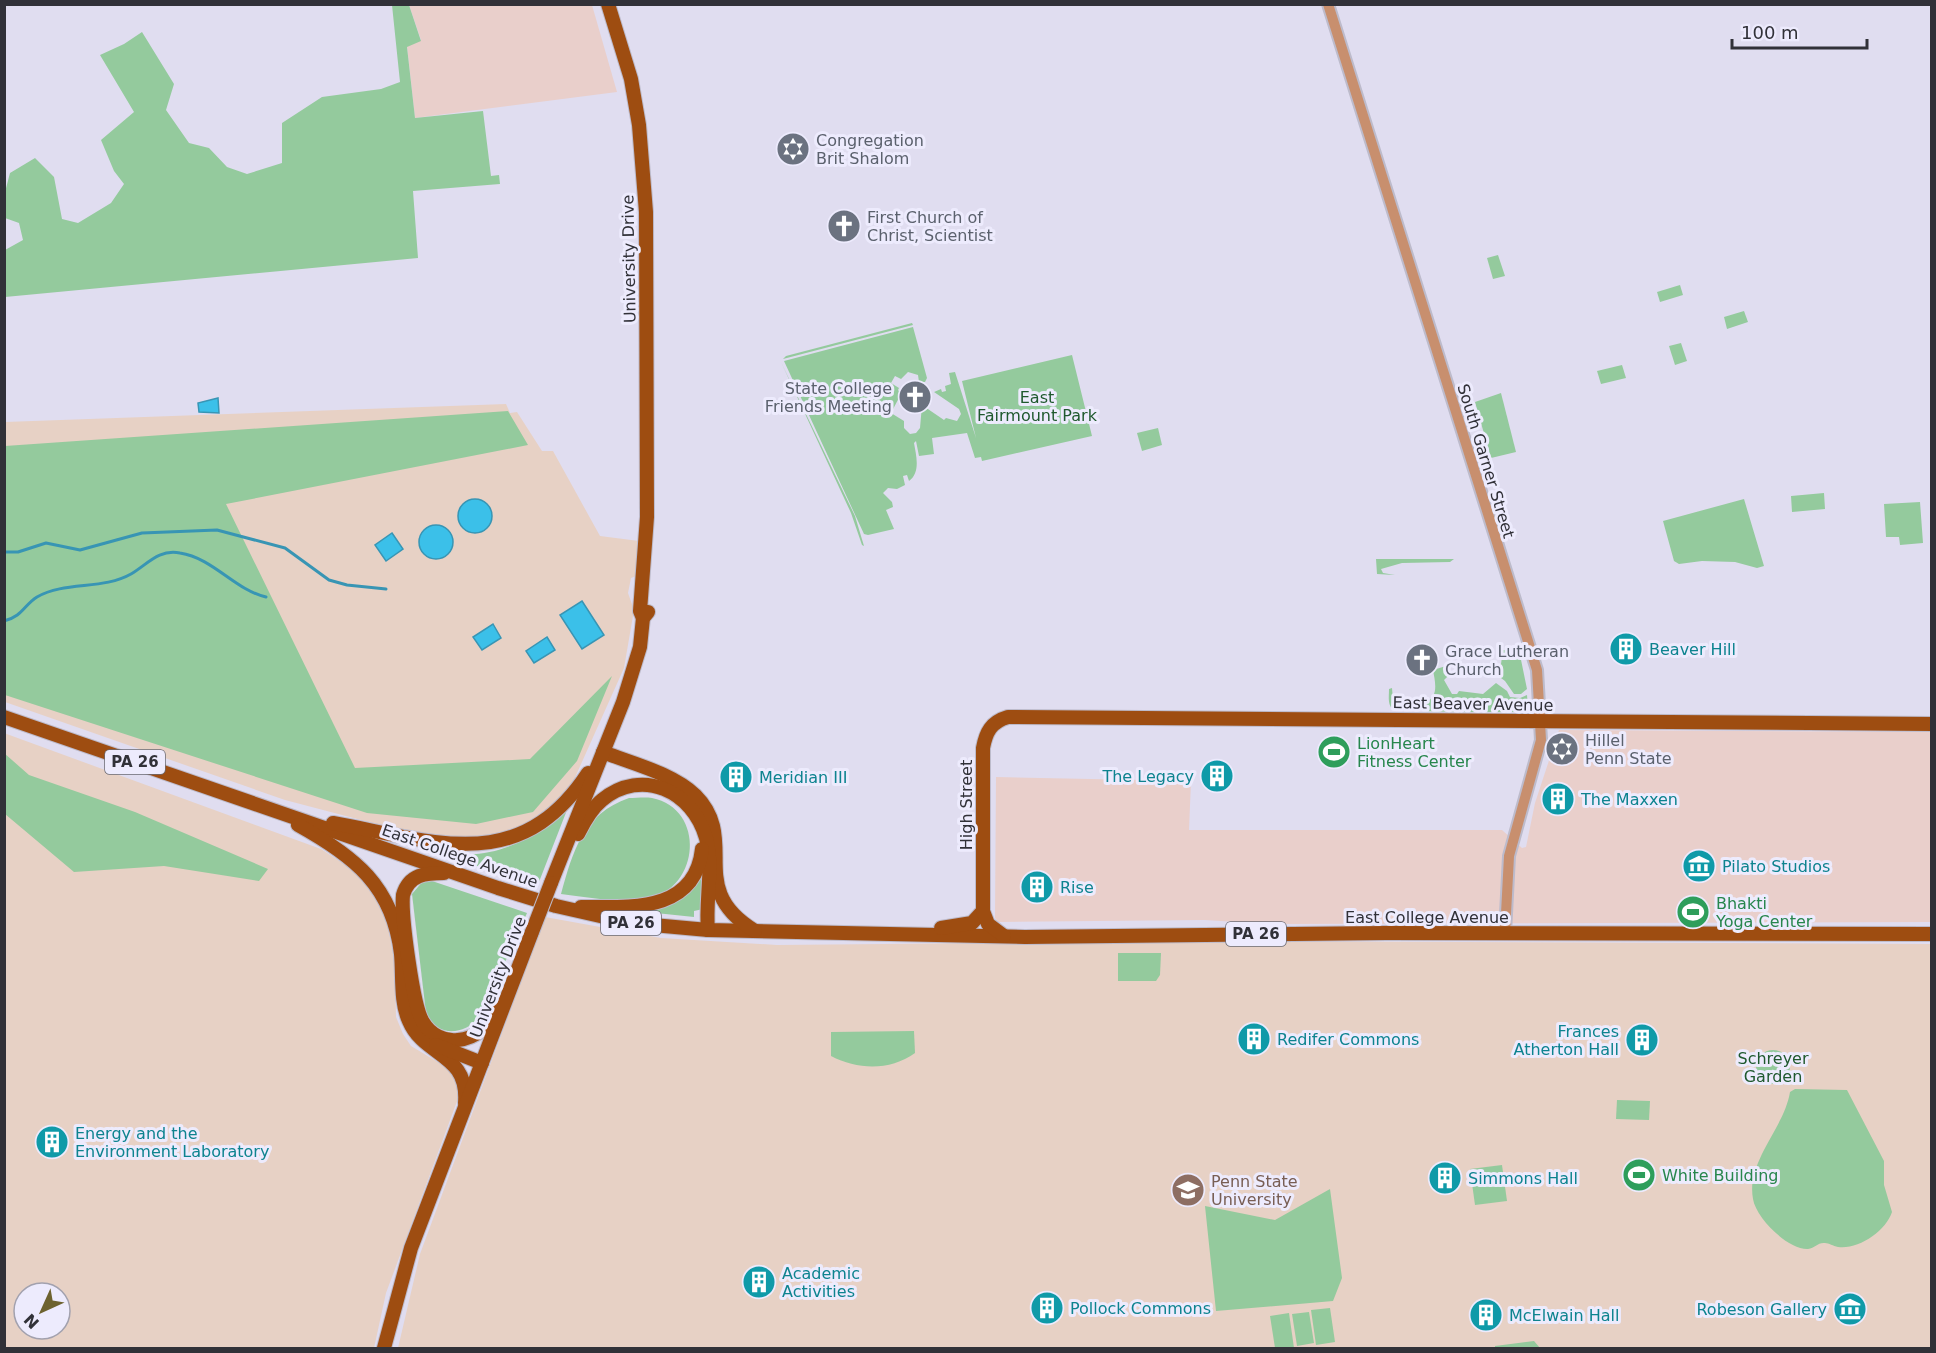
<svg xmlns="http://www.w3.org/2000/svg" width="1936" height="1353" viewBox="0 0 1936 1353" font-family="'DejaVu Sans',sans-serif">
<rect width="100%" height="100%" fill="#e0ddf0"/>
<g fill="#e9cfcb">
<path d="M409,5h183l25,87 -202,26 -8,-72 14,-6z"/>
<path d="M1559,730l372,2v190l-660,2 -67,-4 -206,2 -3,-4 1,-141 195,4 -2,49h313l20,18 4,-1 9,-44z"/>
</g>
<g fill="#e7d1c5" fill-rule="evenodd">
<path d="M506,404l4,9 7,-1 25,39h11l47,85 39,5v34l-8,3 -3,15 6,17 -10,58 -51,114 -23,27 -23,14 -26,12 -26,4 -38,-2 -53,-11 -99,-26 -280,-98v-280z"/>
<path d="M4,733l317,116 37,24 17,24 12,24 8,44 1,52 7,17 8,12 40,24 8,12v14l-73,197 -12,55h-369zM24,1293h36v36h-36z"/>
<path d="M545,917l116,21 116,7 444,-4 710,3v404h-1533l22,-94z"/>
</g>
<g fill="#94ca9d">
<path d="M392,5h17l12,36 -14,6 8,71 68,-7 8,65 8,-1 1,9 -87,7 5,67 -413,39v-47l18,-10 -4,-17 -14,-5v-26l5,-19 25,-15 19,19 8,42 16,4 33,-20 13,-19 -10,-13 -13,-31 33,-28 -34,-57 24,-11 18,-12 32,52 -8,26 23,33 20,5 18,19 20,7 35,-11v-40l40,-26 59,-8 19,-7z"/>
<path d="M1498,255l7,21 -12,3 -6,-21z"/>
<path d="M1680,285l3,10 -23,7 -3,-10z"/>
<path d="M1744,311l4,11 -21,7 -3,-12z"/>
<path d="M912,323l1,2 -130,34 3,-3z"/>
<path d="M913,327l14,51 -2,4h-6l-1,-7 -10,-3 -7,7 -6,-3 -4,7 8,5 -1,2 3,4 -10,19 13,8v7l6,6 6,-1 4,-5 2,-23 22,15 2,-2 11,3 4,-7 -2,-5 -25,-17 7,-3 1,3 4,-1 -1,-5 6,-2 -2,-11 6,-1 21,66 -14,-57 110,-26 20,81 -110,25 -1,-4 -6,1 -8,-25 -35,5 2,16 -15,2 -3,-15 -2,2c2,12 7,29 -5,38l-2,-6 -4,1 2,9 -8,4 -9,-1 -5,5 9,9 1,5 -7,3 8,19 -26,6 -4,-1 -80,-173z"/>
<path d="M1681,343l6,18 -12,4 -6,-19z"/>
<path d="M781,362l74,154 9,30 -2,-1 -11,-32z"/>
<path d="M1622,365l4,13 -25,6 -4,-13z"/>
<path d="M1501,393l15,59 -25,6 -16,-56z"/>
<path d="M508,411l20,34 -302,59 129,264 175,-9 82,-83 -35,85 -44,51 -57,12 -109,-11 -362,-118v-249z"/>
<path d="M1158,428l4,17 -20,6 -5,-18z"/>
<path d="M1824,493l1,16 -33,3 -1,-16z"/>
<path d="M1744,499l20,67 -7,2 -22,-6 -33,-1 -23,3 -5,-3 -11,-40z"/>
<path d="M1920,502l3,41 -23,2 -1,-8h-13l-2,-33z"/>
<path d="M1376,559h78l-4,3 -48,1 -21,6 2,4 12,2 -18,-1z"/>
<path d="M1503,650h16l8,39 -6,5h-7l-9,-13 -12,-9 -1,-7 9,-1z"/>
<path d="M1446,666l4,8 -6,6 8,14h5l2,-3 24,3 13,-11 11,8 3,6 10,1 7,-3 1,14 -5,3h-58l-5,-4 -1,4 -36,-1v-8c17,-5 12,-21 10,-33z"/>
<path d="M1392,688l1,12 28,1 -1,8 -25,2c-8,-5 -6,-13 -6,-22z"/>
<path d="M4,753l25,22 106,37 133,57 -9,12 -95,-15 -90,6 -69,-58z"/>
<path d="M629,798c7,0 16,-1 23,0 54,11 48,90 -3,100 -28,6 -61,-1 -88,-4 12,-43 22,-80 68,-96z"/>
<path d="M567,810l-30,77 -126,-44c16,3 33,9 50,11 40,3 77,-19 106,-44z"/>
<path d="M703,869v40l-9,2v6l-67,-7 22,-1z"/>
<path d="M423,881h9l95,32 -47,105c-18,17 -42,20 -54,-5l-14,-119z"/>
<path d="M1118,953h43l-1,22 -4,6h-38z"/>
<path d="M914,1031l1,22c-25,18 -57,17 -84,3v-24z"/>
<circle cx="1773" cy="1067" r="17"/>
<path d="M1795,1089l52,1 37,71v24l8,27c-6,19 -34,38 -54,35 -5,-1 -9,-4 -13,-4 -7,-1 -10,5 -17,6 -20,1 -52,-31 -55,-50 -7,-38 31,-70 37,-107z"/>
<path d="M1617,1100l33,1 -1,19 -33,-1z"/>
<path d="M1502,1165l5,36 -32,4 -5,-36z"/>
<path d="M1330,1189l12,89 -9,23 -117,10 -11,-105 70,14z"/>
<path d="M1330,1308l5,34 -19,3 -5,-35z"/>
<path d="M1309,1312l5,31 -17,3 -5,-32z"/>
<path d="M1289,1313l5,35h-19l-5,-32z"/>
<path d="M1534,1341l6,7h-45v-2z"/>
</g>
<g fill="#3bc0e9" stroke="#3895b4" stroke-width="1.5">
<path d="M218,398l1,15 -20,-1 -1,-9z"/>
<circle cx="475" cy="516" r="17"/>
<circle cx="436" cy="542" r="17"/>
<path d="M392,533l11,16 -17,12 -11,-16z"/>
<path d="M582,601l22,34 -22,14 -22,-34z"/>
<path d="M493,624l8,14 -19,12 -9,-13z"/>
<path d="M547,637l8,13 -21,13 -8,-12z"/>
</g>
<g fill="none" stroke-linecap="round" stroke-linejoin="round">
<g stroke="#3895b4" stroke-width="3">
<path d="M4,552h14l28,-9 34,7 62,-17 75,-3 68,18 44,32 18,5 39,4"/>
<path d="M4,621c19,-5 20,-16 33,-24 28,-16 66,-7 94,-23 17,-10 27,-25 49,-21 33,5 55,37 86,44"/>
</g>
<defs>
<path id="minor" d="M1328,4l209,666 4,70 -32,116 -4,77"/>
<g id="major">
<path d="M608,4l23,75 8,46 7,87 1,305 -7,94 3,7"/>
<path d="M4,717l494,171 58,18 75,17 77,7 317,7 361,-4 546,1"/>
<path d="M603,752c30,12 69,21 92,43 46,46 -11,93 60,136"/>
<path d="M333,823c102,18 186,54 255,-50"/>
<path d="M298,825c56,31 95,61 103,129 2,21 -1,48 8,67 15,36 60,32 56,82"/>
<path d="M578,834c6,-12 14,-26 24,-34 40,-33 91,-9 104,38 8,29 -1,63 2,92"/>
<path d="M444,873c-18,0 -35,1 -41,22 -2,20 10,112 20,127 7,12 21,20 35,18 19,-2 30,-14 39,-30"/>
<path d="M551,883l72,-181 17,-55 3,-29 5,-6"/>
<path d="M581,907c49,0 114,6 121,-58"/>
<path d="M941,928l31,-5 11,-12"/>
<path d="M1004,936l-16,-12 -5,-13v-163c3,-16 8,-26 25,-31l924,7"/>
<path d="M436,1045l46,18"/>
<path d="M384,1348l27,-100 121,-316"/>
</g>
</defs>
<use href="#minor" stroke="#bdbbcb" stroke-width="14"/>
<use href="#major" stroke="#bdbbcb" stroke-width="16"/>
<use href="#minor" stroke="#c88f6e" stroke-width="10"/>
<use href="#major" stroke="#9e4d11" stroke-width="14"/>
<defs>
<path id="major-bridge" d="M532,932l19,-49"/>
</defs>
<use href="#major-bridge" stroke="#bdbbcb" stroke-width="16" stroke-linecap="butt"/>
<use href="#major-bridge" stroke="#9e4d11" stroke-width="14"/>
</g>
<defs>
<symbol id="synagogue-disc" viewBox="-11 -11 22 22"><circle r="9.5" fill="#6b7280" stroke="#edebfd"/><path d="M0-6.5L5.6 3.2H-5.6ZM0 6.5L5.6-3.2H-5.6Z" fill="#fff"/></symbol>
<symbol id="church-disc" viewBox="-11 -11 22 22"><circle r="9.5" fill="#6b7280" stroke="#edebfd"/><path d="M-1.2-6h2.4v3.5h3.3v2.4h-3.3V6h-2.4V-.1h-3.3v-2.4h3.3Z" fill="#fff"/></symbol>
<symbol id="building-disc" viewBox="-11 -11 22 22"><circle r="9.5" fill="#0f9aa8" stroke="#edebfd"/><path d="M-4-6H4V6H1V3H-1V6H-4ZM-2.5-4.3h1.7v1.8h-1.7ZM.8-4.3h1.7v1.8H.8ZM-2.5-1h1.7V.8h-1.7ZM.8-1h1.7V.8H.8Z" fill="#fff"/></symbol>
<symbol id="stadium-disc" viewBox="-11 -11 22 22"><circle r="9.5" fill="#2e9e5b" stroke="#edebfd"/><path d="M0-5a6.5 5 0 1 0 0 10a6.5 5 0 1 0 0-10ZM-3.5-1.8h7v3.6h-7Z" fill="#fff"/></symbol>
<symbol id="museum-disc" viewBox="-11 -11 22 22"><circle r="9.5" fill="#0f9aa8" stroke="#edebfd"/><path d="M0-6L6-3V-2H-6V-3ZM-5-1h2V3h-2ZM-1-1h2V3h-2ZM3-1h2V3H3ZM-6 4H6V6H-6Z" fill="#fff"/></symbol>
<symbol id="university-disc" viewBox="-11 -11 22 22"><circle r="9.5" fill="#8d6e63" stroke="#edebfd"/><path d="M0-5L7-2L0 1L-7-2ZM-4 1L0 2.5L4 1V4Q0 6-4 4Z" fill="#fff"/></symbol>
</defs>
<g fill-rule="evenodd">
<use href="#synagogue-disc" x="774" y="130" width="38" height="38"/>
<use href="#church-disc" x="825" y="207" width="38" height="38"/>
<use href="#church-disc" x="896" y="378" width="38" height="38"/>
<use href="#building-disc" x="1607" y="630" width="38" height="38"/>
<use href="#church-disc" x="1403" y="641" width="38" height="38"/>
<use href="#synagogue-disc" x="1543" y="730" width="38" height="38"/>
<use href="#stadium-disc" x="1315" y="733" width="38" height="38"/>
<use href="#building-disc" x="1198" y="757" width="38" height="38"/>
<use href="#building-disc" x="717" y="758" width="38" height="38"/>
<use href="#building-disc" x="1539" y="780" width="38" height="38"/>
<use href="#museum-disc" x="1680" y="847" width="38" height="38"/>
<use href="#building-disc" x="1018" y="868" width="38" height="38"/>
<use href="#stadium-disc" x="1674" y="893" width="38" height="38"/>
<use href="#building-disc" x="1235" y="1020" width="38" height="38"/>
<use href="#building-disc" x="1623" y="1021" width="38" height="38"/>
<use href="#building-disc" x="33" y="1123" width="38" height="38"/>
<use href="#stadium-disc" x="1620" y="1156" width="38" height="38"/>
<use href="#building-disc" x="1426" y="1159" width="38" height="38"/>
<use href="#university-disc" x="1169" y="1171" width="38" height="38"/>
<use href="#building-disc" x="740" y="1263" width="38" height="38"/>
<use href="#building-disc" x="1028" y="1289" width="38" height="38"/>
<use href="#museum-disc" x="1831" y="1290" width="38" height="38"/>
<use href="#building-disc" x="1467" y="1296" width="38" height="38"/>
</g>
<g text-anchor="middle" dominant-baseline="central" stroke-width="6" stroke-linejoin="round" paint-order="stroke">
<g fill="#edebfd" stroke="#696973" stroke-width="1.5">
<rect x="105" y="750" width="60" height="24" rx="4.5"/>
<rect x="601" y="911" width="60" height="24" rx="4.5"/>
<rect x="1226" y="922" width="60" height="24" rx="4.5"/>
</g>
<g font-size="15" font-weight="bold" fill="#313138">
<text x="135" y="762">PA 26</text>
<text x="631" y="923">PA 26</text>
<text x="1256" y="934">PA 26</text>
</g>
<g font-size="16" fill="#5b616d" stroke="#edebfd" text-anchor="start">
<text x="816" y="140">Congregation<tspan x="816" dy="18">Brit Shalom</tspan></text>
<text x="867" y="217">First Church of<tspan x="867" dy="18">Christ, Scientist</tspan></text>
<text x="892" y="388" text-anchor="end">State College<tspan x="892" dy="18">Friends Meeting</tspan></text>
<text x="1445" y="651">Grace Lutheran<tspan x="1445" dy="18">Church</tspan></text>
<text x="1585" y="740">Hillel<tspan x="1585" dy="18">Penn State</tspan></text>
</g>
<g font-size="16" fill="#313138" stroke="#edebfd">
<text transform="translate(629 259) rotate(-91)">University Drive</text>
<text transform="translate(1486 461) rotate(73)">South Garner Street</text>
<text transform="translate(1473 704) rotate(1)">East Beaver Avenue</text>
<text transform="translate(966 805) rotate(-90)">High Street</text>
<text transform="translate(460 856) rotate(19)">East College Avenue</text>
<text x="1427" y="917">East College Avenue</text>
<text transform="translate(498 977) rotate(-69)">University Drive</text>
</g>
<g font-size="16" fill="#1f592e" stroke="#edebfd">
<text x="1037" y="397">East<tspan x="1037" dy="18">Fairmount Park</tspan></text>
<text x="1773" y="1058">Schreyer<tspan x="1773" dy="18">Garden</tspan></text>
</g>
<g font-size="16" fill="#0d838f" stroke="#edebfd" text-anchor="start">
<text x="1649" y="649">Beaver Hill</text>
<text x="1194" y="776" text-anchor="end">The Legacy</text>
<text x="759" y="777">Meridian III</text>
<text x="1581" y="799">The Maxxen</text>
<text x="1722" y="866">Pilato Studios</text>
<text x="1060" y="887">Rise</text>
<text x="1619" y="1031" text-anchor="end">Frances<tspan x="1619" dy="18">Atherton Hall</tspan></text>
<text x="1277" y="1039">Redifer Commons</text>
<text x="75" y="1133">Energy and the<tspan x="75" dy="18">Environment Laboratory</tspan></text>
<text x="1468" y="1178">Simmons Hall</text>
<text x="782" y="1273">Academic<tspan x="782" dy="18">Activities</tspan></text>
<text x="1070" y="1308">Pollock Commons</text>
<text x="1827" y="1309" text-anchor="end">Robeson Gallery</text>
<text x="1509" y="1315">McElwain Hall</text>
</g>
<g font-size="16" fill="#27864d" stroke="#edebfd" text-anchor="start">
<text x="1357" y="743">LionHeart<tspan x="1357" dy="18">Fitness Center</tspan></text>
<text x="1716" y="903">Bhakti<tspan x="1716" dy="18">Yoga Center</tspan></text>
<text x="1662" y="1175">White Building</text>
</g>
<g font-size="16" fill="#785e54" stroke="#edebfd" text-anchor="start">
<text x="1211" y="1181">Penn State<tspan x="1211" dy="18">University</tspan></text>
</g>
</g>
<rect width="1936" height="1353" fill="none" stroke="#313138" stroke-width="12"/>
<g transform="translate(42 1311) rotate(225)"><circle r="28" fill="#edebfd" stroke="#a2a1ae" stroke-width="1.5"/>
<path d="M0-4.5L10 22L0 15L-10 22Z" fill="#6d622f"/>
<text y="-9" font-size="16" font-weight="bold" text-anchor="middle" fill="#313138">N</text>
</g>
<path d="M1732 39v9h135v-9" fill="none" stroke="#313138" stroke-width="3"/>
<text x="1741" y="39" font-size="18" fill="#313138" stroke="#edebfd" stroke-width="4.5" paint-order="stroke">100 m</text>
</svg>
